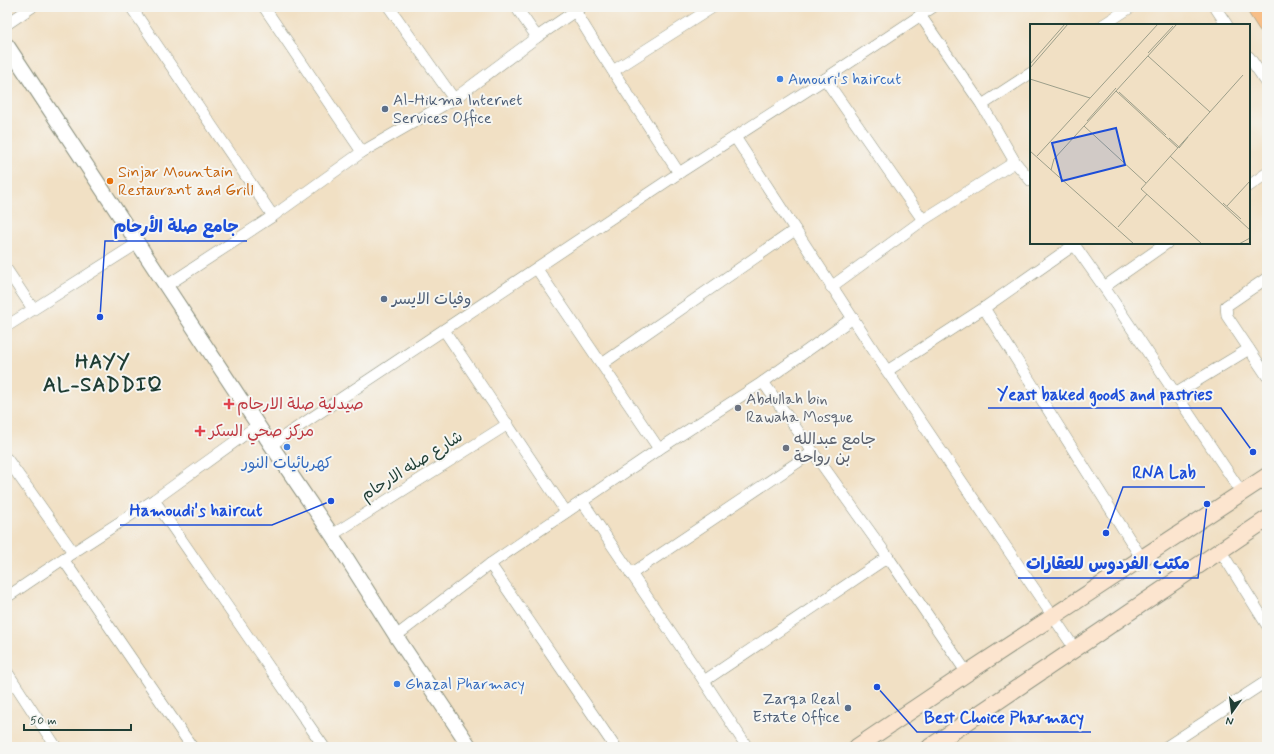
<svg xmlns="http://www.w3.org/2000/svg" width="1274" height="754" viewBox="0 0 1274 754" font-family="Mynerve,'Playpen Sans Arabic',sans-serif">
<rect width="100%" height="100%" fill="#f6f6f2"/>
<filter id="ink" filterUnits="userSpaceOnUse"><feTurbulence type="fractalNoise" baseFrequency=".025" numOctaves="2"/><feDisplacementMap in="SourceGraphic" scale="8" xChannelSelector="R" yChannelSelector="G"/><feConvolveMatrix kernelMatrix="1 2 1 2 8 2 1 2 1" color-interpolation-filters="sRGB"/></filter>
<filter id="wash" filterUnits="userSpaceOnUse"><feTurbulence type="fractalNoise" baseFrequency=".012" numOctaves="4" result="noise"/><feDisplacementMap in="SourceGraphic" scale="16" xChannelSelector="R" yChannelSelector="G"/><feGaussianBlur stdDeviation="0.9" result="paint"/><feColorMatrix in="noise" values="0 0 0 0 0 0 0 0 0 0 0 0 0 0 0 0 0 1.4 0 .05"/><feComposite in="paint" operator="in"/></filter>
<g filter="url(#wash)">
<rect width="100%" height="100%" fill="#f1e0c4"/>
</g>
<g filter="url(#ink)">
<g fill="none" stroke-linecap="round" stroke-linejoin="round">
<defs>
<g id="minor">
<path d="M131,7l142,209"/>
<path d="M264,7l98,145"/>
<path d="M389,7l65,92"/>
<path d="M516,7l21,30"/>
<path d="M1215,7l12,18"/>
<path d="M575,11l21,34 83,128"/>
<path d="M920,15l62,90 33,57 16,19"/>
<path d="M7,24l25,-17"/>
<path d="M1103,25l28,-18"/>
<path d="M1249,57l18,26"/>
<path d="M613,71l100,-64"/>
<path d="M825,79l98,141"/>
<path d="M982,105l49,-32"/>
<path d="M735,137l152,234 188,278"/>
<path d="M1249,186l18,-13"/>
<path d="M1073,243l31,44 138,206"/>
<path d="M537,269l122,180"/>
<path d="M7,270l26,39"/>
<path d="M166,286l107,-70 89,-64 92,-53 83,-62 44,-30"/>
<path d="M831,287l92,-67 92,-58"/>
<path d="M1104,287l63,-44"/>
<path d="M984,308l158,251"/>
<path d="M7,326l131,-83"/>
<path d="M444,330l122,182"/>
<path d="M1249,349l18,27"/>
<path d="M602,364l193,-134"/>
<path d="M887,371l97,-63 90,-63"/>
<path d="M763,382l125,175 79,116"/>
<path d="M1175,394l74,-45 -22,-33 -1,-10 41,-28"/>
<path d="M271,445l408,-272 146,-94 108,-72"/>
<path d="M7,459l66,93"/>
<path d="M154,500l170,247"/>
<path d="M582,501l122,180 43,66"/>
<path d="M332,535l176,-111"/>
<path d="M1220,550l47,75"/>
<path d="M63,559l129,188"/>
<path d="M490,564l125,183"/>
<path d="M631,574l182,-122"/>
<path d="M7,597l56,-38 91,-59 104,-75"/>
<path d="M396,636l94,-72 169,-115 104,-67 90,-64"/>
<path d="M7,672l49,75"/>
<path d="M704,681l184,-124"/>
<path d="M1166,747l101,-66"/>
</g>
<path id="tertiary" d="M7,45l264,400 61,90 64,101 74,111"/>
<g id="secondary">
<path d="M857,747l110,-74 300,-197"/>
<path d="M930,747l337,-228"/>
</g>
<path id="trunk" d="M1256,7l11,17"/>
</defs>
<use href="#minor" stroke="#888e7c" stroke-width="12"/>
<use href="#tertiary" stroke="#888e7c" stroke-width="16"/>
<use href="#secondary" stroke="#888e7c" stroke-width="18"/>
<use href="#trunk" stroke="#888e7c" stroke-width="20"/>
<use href="#minor" stroke="#fff" stroke-width="11"/>
<use href="#tertiary" stroke="#fff" stroke-width="14"/>
<use href="#secondary" stroke="#fce5cf" stroke-width="16"/>
<use href="#trunk" stroke="#f7be87" stroke-width="19"/>
</g>
</g>
<g fill="#3f7fe0" stroke="#f6f6f2" stroke-width="1.5">
<circle cx="780" cy="79" r="4"/>
<circle cx="287" cy="447" r="4"/>
<circle cx="397" cy="684" r="4"/>
</g>
<g fill="#5c6f8a" stroke="#f6f6f2" stroke-width="1.5">
<circle cx="385" cy="109" r="4"/>
<circle cx="384" cy="299" r="4"/>
<circle cx="848" cy="708" r="4"/>
</g>
<circle fill="#e8710a" stroke="#f6f6f2" stroke-width="1.5" cx="110" cy="181" r="4"/>
<g fill="#e0444e" stroke="#f6f6f2" stroke-width="1.5">
<path d="M227 398h4v4h4v4h-4v4h-4v-4h-4v-4h4z"/>
<path d="M198 425h4v4h4v4h-4v4h-4v-4h-4v-4h4z"/>
</g>
<g fill="#6b7280" stroke="#f6f6f2" stroke-width="1.5">
<circle cx="738" cy="408" r="4"/>
<circle cx="786" cy="448" r="4"/>
</g>
<g text-anchor="middle" dominant-baseline="central" stroke-width="4" stroke-linejoin="round" paint-order="stroke">
<g font-size="16" fill="#366cbe" stroke="#f6f6f2" text-anchor="start">
<text x="788" y="79">Amouri's haircut</text>
<text x="287" y="463" text-anchor="middle">كهربائيات النور</text>
<text x="405" y="684">Ghazal Pharmacy</text>
</g>
<g font-size="16" fill="#4e5e75" stroke="#f6f6f2" text-anchor="start">
<text x="393" y="100">Al-Hikma Internet<tspan x="393" dy="18">Services Office</tspan></text>
<text x="392" y="299">وفيات الايسر</text>
<text x="840" y="699" text-anchor="end">Zarqa Real<tspan x="840" dy="18">Estate Office</tspan></text>
</g>
<g font-size="16" fill="#c56008" stroke="#f6f6f2" text-anchor="start">
<text x="118" y="172">Sinjar Mountain<tspan x="118" dy="18">Restaurant and Grill</tspan></text>
</g>
<g font-size="16" fill="#5b616d" stroke="#f6f6f2" text-anchor="start">
<text x="746" y="399">Abdullah bin<tspan x="746" dy="18">Rawaha Mosque</tspan></text>
<text x="794" y="439">جامع عبدالله<tspan x="794" dy="18">بن رواحة</tspan></text>
</g>
<g font-size="16" fill="#be3a42" stroke="#f6f6f2" text-anchor="start">
<text x="237" y="404">صيدلية صلة الارحام</text>
<text x="209" y="431">مركز صحي السكر</text>
</g>
<g font-size="16" fill="#1f3d34" stroke="#f6f6f2">
<text transform="translate(412 466) rotate(-32)">شارع صله الارحام</text>
</g>
<g font-size="20" font-weight="bold" letter-spacing="1" fill="#1f3d34" stroke="#f6f6f2">
<text x="103" y="362">HAYY<tspan x="103" dy="23">AL-SADDIQ</tspan></text>
</g>
</g>
<g transform="translate(1030 24)">
<rect width="220" height="220" fill="#f1e0c4"/>
<path fill="none" stroke="#9d9f8a" stroke-width="1" d="M118,29l25,-27M118,32l62,56M0,40l35,-40M0,44l38,-44M0,55l60,19M86,67l62,57M89,68l47,43M57,97l29,-33M54,102l62,57M139,114l10,9M149,124l9,-11M0,127l104,93M7,132l121,-132M140,132l80,74M21,146l3,-11 123,-135M193,179l18,16M197,182l23,-25M88,203l29,-33M172,220l-61,-55 102,-114M209,220l11,-6"/>
<path fill="#1d4ed8" fill-opacity="0.15" stroke="#1d4ed8" stroke-width="2" d="M86,104l9,37 -63,16 -10,-38z"/>
<rect width="220" height="220" fill="none" stroke="#1f3d34" stroke-width="2"/>
</g>
<path fill="none" stroke="#1d4ed8" stroke-width="1.5" d="M100 317L105 241H247M1253 452L1221 408H988M1106 533L1123 487H1205M331 501L272 525H120M1207 504L1198 578H1018M877 687L917 732H1091"/>
<g fill="#1d4ed8" stroke="#f6f6f2" stroke-width="1.5">
<circle cx="100" cy="317" r="4"/>
<circle cx="1253" cy="452" r="4"/>
<circle cx="1106" cy="533" r="4"/>
<circle cx="331" cy="501" r="4"/>
<circle cx="1207" cy="504" r="4"/>
<circle cx="877" cy="687" r="4"/>
</g>
<g font-size="17" text-anchor="middle" font-weight="bold" fill="#1d4ed8" stroke="#f6f6f2" stroke-width="4" stroke-linejoin="round" paint-order="stroke">
<text x="176" y="232">جامع صلة الأرحام</text>
<text x="1105" y="400">Yeast baked goods and pastries</text>
<text x="1164" y="478">RNA Lab</text>
<text x="196" y="516">Hamoudi's haircut</text>
<text x="1108" y="569">مكتب الفردوس للعقارات</text>
<text x="1004" y="723">Best Choice Pharmacy</text>
</g>
<rect width="1274" height="754" fill="none" stroke="#f6f6f2" stroke-width="24"/>
<g transform="translate(1232 712) rotate(194)" stroke="#f6f6f2" stroke-width="3" paint-order="stroke">
<path d="M0-3L7 15L0 10L-7 15Z" fill="#1f3d34"/>
<text y="-6" font-size="11" font-weight="bold" text-anchor="middle" fill="#1f3d34">N</text>
</g>
<path d="M24 724v6h107v-6" fill="none" stroke="#1f3d34" stroke-width="2"/>
<text x="30" y="724" font-size="12" fill="#1f3d34" stroke="#f6f6f2" stroke-width="3" paint-order="stroke">50 m</text>
</svg>
